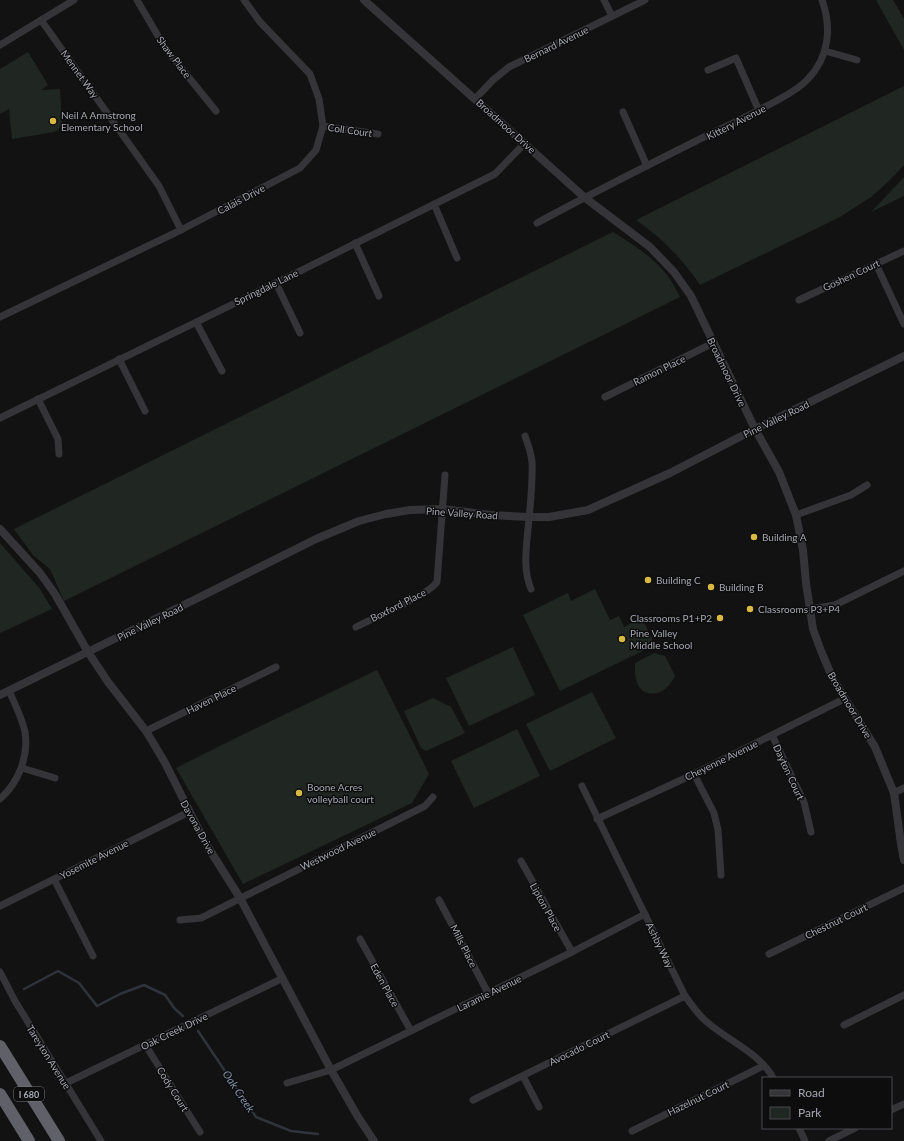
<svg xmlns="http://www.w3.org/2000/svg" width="904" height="1141" viewBox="0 0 904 1141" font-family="Lato,sans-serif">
<rect width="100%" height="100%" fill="#121213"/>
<g fill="#202722">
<path d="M876,0h17l11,19v31z"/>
<path d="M28,52l20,33 -7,5 19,-1 2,35 -4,6 -4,2 -42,7 -3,-30 -9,5v-45z"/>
<path d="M904,86v79l-16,17 -17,15 -31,20 -140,68c-18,-27 -37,-46 -64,-65z"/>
<path d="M904,177v19l-33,16 3,-3z"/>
<path d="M613,232c16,10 34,21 48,36 8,8 14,19 19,29l-616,304 -14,-32 -17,-14 -19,-26z"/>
<path d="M0,543l40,46 12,20 -52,24z"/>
<path d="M595,589l15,31 9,-4 5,11 18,-9 13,27 -95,46 -37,-76 45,-22 3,8z"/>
<path d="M513,647l22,48 -66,31 -23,-48z"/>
<path d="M654,653l11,3 10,20c-6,11 -14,20 -27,17 -4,-1 -8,-4 -10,-8 -3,-7 -3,-14 -3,-22z"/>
<path d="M377,670l52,104 -17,29 -169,81 -67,-116 60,-30z"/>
<path d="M592,692l24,46 -66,33 -24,-47z"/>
<path d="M433,698l18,9 14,26 -39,18 -5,-3 -17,-37z"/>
<path d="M517,729l23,47 -66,32 -23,-47z"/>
</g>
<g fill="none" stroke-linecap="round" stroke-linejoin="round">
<g stroke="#2f343c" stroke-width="2.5">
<path d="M24,989l34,-18 21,12 18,23 23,-12 24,-9 21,10 10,14 8,7"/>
<path d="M198,1031l58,86 35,14 27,3"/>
</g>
<g stroke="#353539" stroke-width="7">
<path d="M137,0l28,48 51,63"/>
<path d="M604,0l8,16"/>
<path d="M41,20l118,166 22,44"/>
<path d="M0,45l74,-45"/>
<path d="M825,51l32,9"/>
<path d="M708,70l28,-12 23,53"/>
<path d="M475,99l18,-19 16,-13 136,-67"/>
<path d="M623,112l24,54"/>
<path d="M323,126l55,8"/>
<path d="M434,204l23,54"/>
<path d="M537,223c57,-31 115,-60 173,-89 22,-10 44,-21 66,-33 11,-6 23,-12 32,-22 21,-22 24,-51 14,-79"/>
<path d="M355,243l24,53"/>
<path d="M876,264l28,60"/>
<path d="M276,283l24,50"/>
<path d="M799,300l105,-49"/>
<path d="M0,317l181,-87 119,-62 16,-18 7,-24 -4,-27 -9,-25 -50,-52 -16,-22"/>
<path d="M196,322l26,49"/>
<path d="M119,359l26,52"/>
<path d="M605,397l108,-54"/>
<path d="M38,399l20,40 1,15"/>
<path d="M0,418l276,-135 219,-109 29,-30"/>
<path d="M525,436c3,8 6,17 7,26 1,21 -2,46 -4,67 -2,21 -5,41 3,60"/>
<path d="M796,515l55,-20 16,-10"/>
<path d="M810,609l25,-4 69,-34"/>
<path d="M356,627c19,-10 71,-31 81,-45l8,-107"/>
<path d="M146,731l130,-64"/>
<path d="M772,735l32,67 7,30"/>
<path d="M22,768l33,10"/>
<path d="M694,774l20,39 4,17 3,45"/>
<path d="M582,786l103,210c7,9 13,19 22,26 20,18 53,31 66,56"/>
<path d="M894,793l10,-5"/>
<path d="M0,799c18,-16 29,-42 25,-67 -3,-14 -10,-28 -16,-41"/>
<path d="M597,819l97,-45 150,-75"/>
<path d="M521,861l51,91"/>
<path d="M54,879l39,77"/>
<path d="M439,900l49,93"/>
<path d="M0,906l189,-94"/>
<path d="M180,920l21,-2 224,-112 8,-9"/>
<path d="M360,939l51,92"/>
<path d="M769,954l135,-66"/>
<path d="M0,972l15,29 86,140"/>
<path d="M844,1025l60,-30"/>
<path d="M146,1046l54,86"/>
<path d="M523,1076l16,31"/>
<path d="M66,1083l217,-105"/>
<path d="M287,1083l44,-13 241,-118 73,-38"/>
<path d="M473,1100l212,-104"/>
<path d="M891,1110l13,-6"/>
<path d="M799,1128l6,13"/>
<path d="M632,1131l131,-65"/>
<path d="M829,1141l26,-13"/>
</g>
<g stroke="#353539" stroke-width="8">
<path d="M364,0l220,197 66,50 24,25 17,24 64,133 24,43 17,43 7,35 3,33 7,46 8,22 12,28 42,68 9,22 10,24 7,51 3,16"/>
<path d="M0,529l40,44 15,21 33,58 20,30 38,49 18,30 42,83 34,54 91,172 27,47 16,24"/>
<path d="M0,695l200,-98 116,-58 43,-18 27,-7 24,-4 32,-1 49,6 38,2h20l39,-7 82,-37 85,-44 149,-73"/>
</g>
<g stroke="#606168" stroke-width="12">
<path d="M0,1046l59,95"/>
<path d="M0,1094l29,47"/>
</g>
</g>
<g fill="#dab942" stroke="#0d0d0e" stroke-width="1.5">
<circle cx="53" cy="121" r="4"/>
<circle cx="754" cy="537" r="4"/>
<circle cx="648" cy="580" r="4"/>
<circle cx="711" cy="587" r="4"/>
<circle cx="750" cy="609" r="4"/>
<circle cx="720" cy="618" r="4"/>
<circle cx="622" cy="639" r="4"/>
<circle cx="299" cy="793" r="4"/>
</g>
<g text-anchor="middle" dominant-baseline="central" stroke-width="3" stroke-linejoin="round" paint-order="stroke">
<rect fill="#0d0d0e" stroke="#777981" stroke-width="1" x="14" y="1087" width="30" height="14" rx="3"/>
<g font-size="9" font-weight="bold" fill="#a5a7b2">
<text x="29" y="1094">I 680</text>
</g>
<g font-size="10" fill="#a5a7b2" stroke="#0d0d0e">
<text transform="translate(556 44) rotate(-26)">Bernard Avenue</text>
<text transform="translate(174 57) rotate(53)">Shaw Place</text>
<text transform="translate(80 74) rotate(54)">Mennet Way</text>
<text transform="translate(736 122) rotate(-27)">Kittery Avenue</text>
<text transform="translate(506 126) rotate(42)">Broadmoor Drive</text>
<text transform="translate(350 130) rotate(8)">Coll Court</text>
<text transform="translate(241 199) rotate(-28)">Calais Drive</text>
<text transform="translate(851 275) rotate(-25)">Goshen Court</text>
<text transform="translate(266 287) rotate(-26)">Springdale Lane</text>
<text transform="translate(659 370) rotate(-26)">Ramon Place</text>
<text transform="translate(727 372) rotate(64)">Broadmoor Drive</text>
<text transform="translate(776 419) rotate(-26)">Pine Valley Road</text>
<text transform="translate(462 513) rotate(4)">Pine Valley Road</text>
<text transform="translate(398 605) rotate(-27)">Boxford Place</text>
<text transform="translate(150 622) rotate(-26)">Pine Valley Road</text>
<text transform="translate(211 699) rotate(-26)">Haven Place</text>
<text transform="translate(850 705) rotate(59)">Broadmoor Drive</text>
<text transform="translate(721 760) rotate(-26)">Cheyenne Avenue</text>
<text transform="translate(789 772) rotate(65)">Dayton Court</text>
<text transform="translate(198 827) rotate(61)">Davona Drive</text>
<text transform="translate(338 849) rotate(-26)">Westwood Avenue</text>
<text transform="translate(94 859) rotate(-27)">Yosemite Avenue</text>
<text transform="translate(546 907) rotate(61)">Lipton Place</text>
<text transform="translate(836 921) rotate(-26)">Chestnut Court</text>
<text transform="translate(660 945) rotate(64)">Ashby Way</text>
<text transform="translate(464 946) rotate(63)">Mills Place</text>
<text transform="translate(385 985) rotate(61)">Eden Place</text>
<text transform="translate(489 993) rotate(-26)">Laramie Avenue</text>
<text transform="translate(174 1031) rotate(-26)">Oak Creek Drive</text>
<text transform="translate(579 1048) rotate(-26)">Avocado Court</text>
<text transform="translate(49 1057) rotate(58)">Tareyton Avenue</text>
<text transform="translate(173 1089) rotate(58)">Cody Court</text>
<text transform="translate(698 1098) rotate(-26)">Hazelnut Court</text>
</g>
<g font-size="10" fill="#a5a7b2" stroke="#0d0d0e" text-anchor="start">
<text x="61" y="115">Neil A Armstrong<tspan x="61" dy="12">Elementary School</tspan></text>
<text x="762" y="537">Building A</text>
<text x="656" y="580">Building C</text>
<text x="719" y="587">Building B</text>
<text x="758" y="609">Classrooms P3+P4</text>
<text x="712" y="618" text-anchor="end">Classrooms P1+P2</text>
<text x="630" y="633">Pine Valley<tspan x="630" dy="12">Middle School</tspan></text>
<text x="307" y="787">Boone Acres<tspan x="307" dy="12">volleyball court</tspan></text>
</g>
<g font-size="11" font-style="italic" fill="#7f91a9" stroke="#0d0d0e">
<text transform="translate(239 1091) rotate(56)">Oak Creek</text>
</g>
</g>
<rect x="762" y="1077" width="130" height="52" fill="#0d0d0e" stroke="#4a4b50"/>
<rect x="770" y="1090" width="20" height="6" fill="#353539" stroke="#4a4b50"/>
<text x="798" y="1097" font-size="12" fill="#a5a7b2">Road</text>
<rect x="770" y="1107" width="20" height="12" fill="#202722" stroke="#4a4b50"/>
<text x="798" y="1117" font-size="12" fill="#a5a7b2">Park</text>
</svg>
